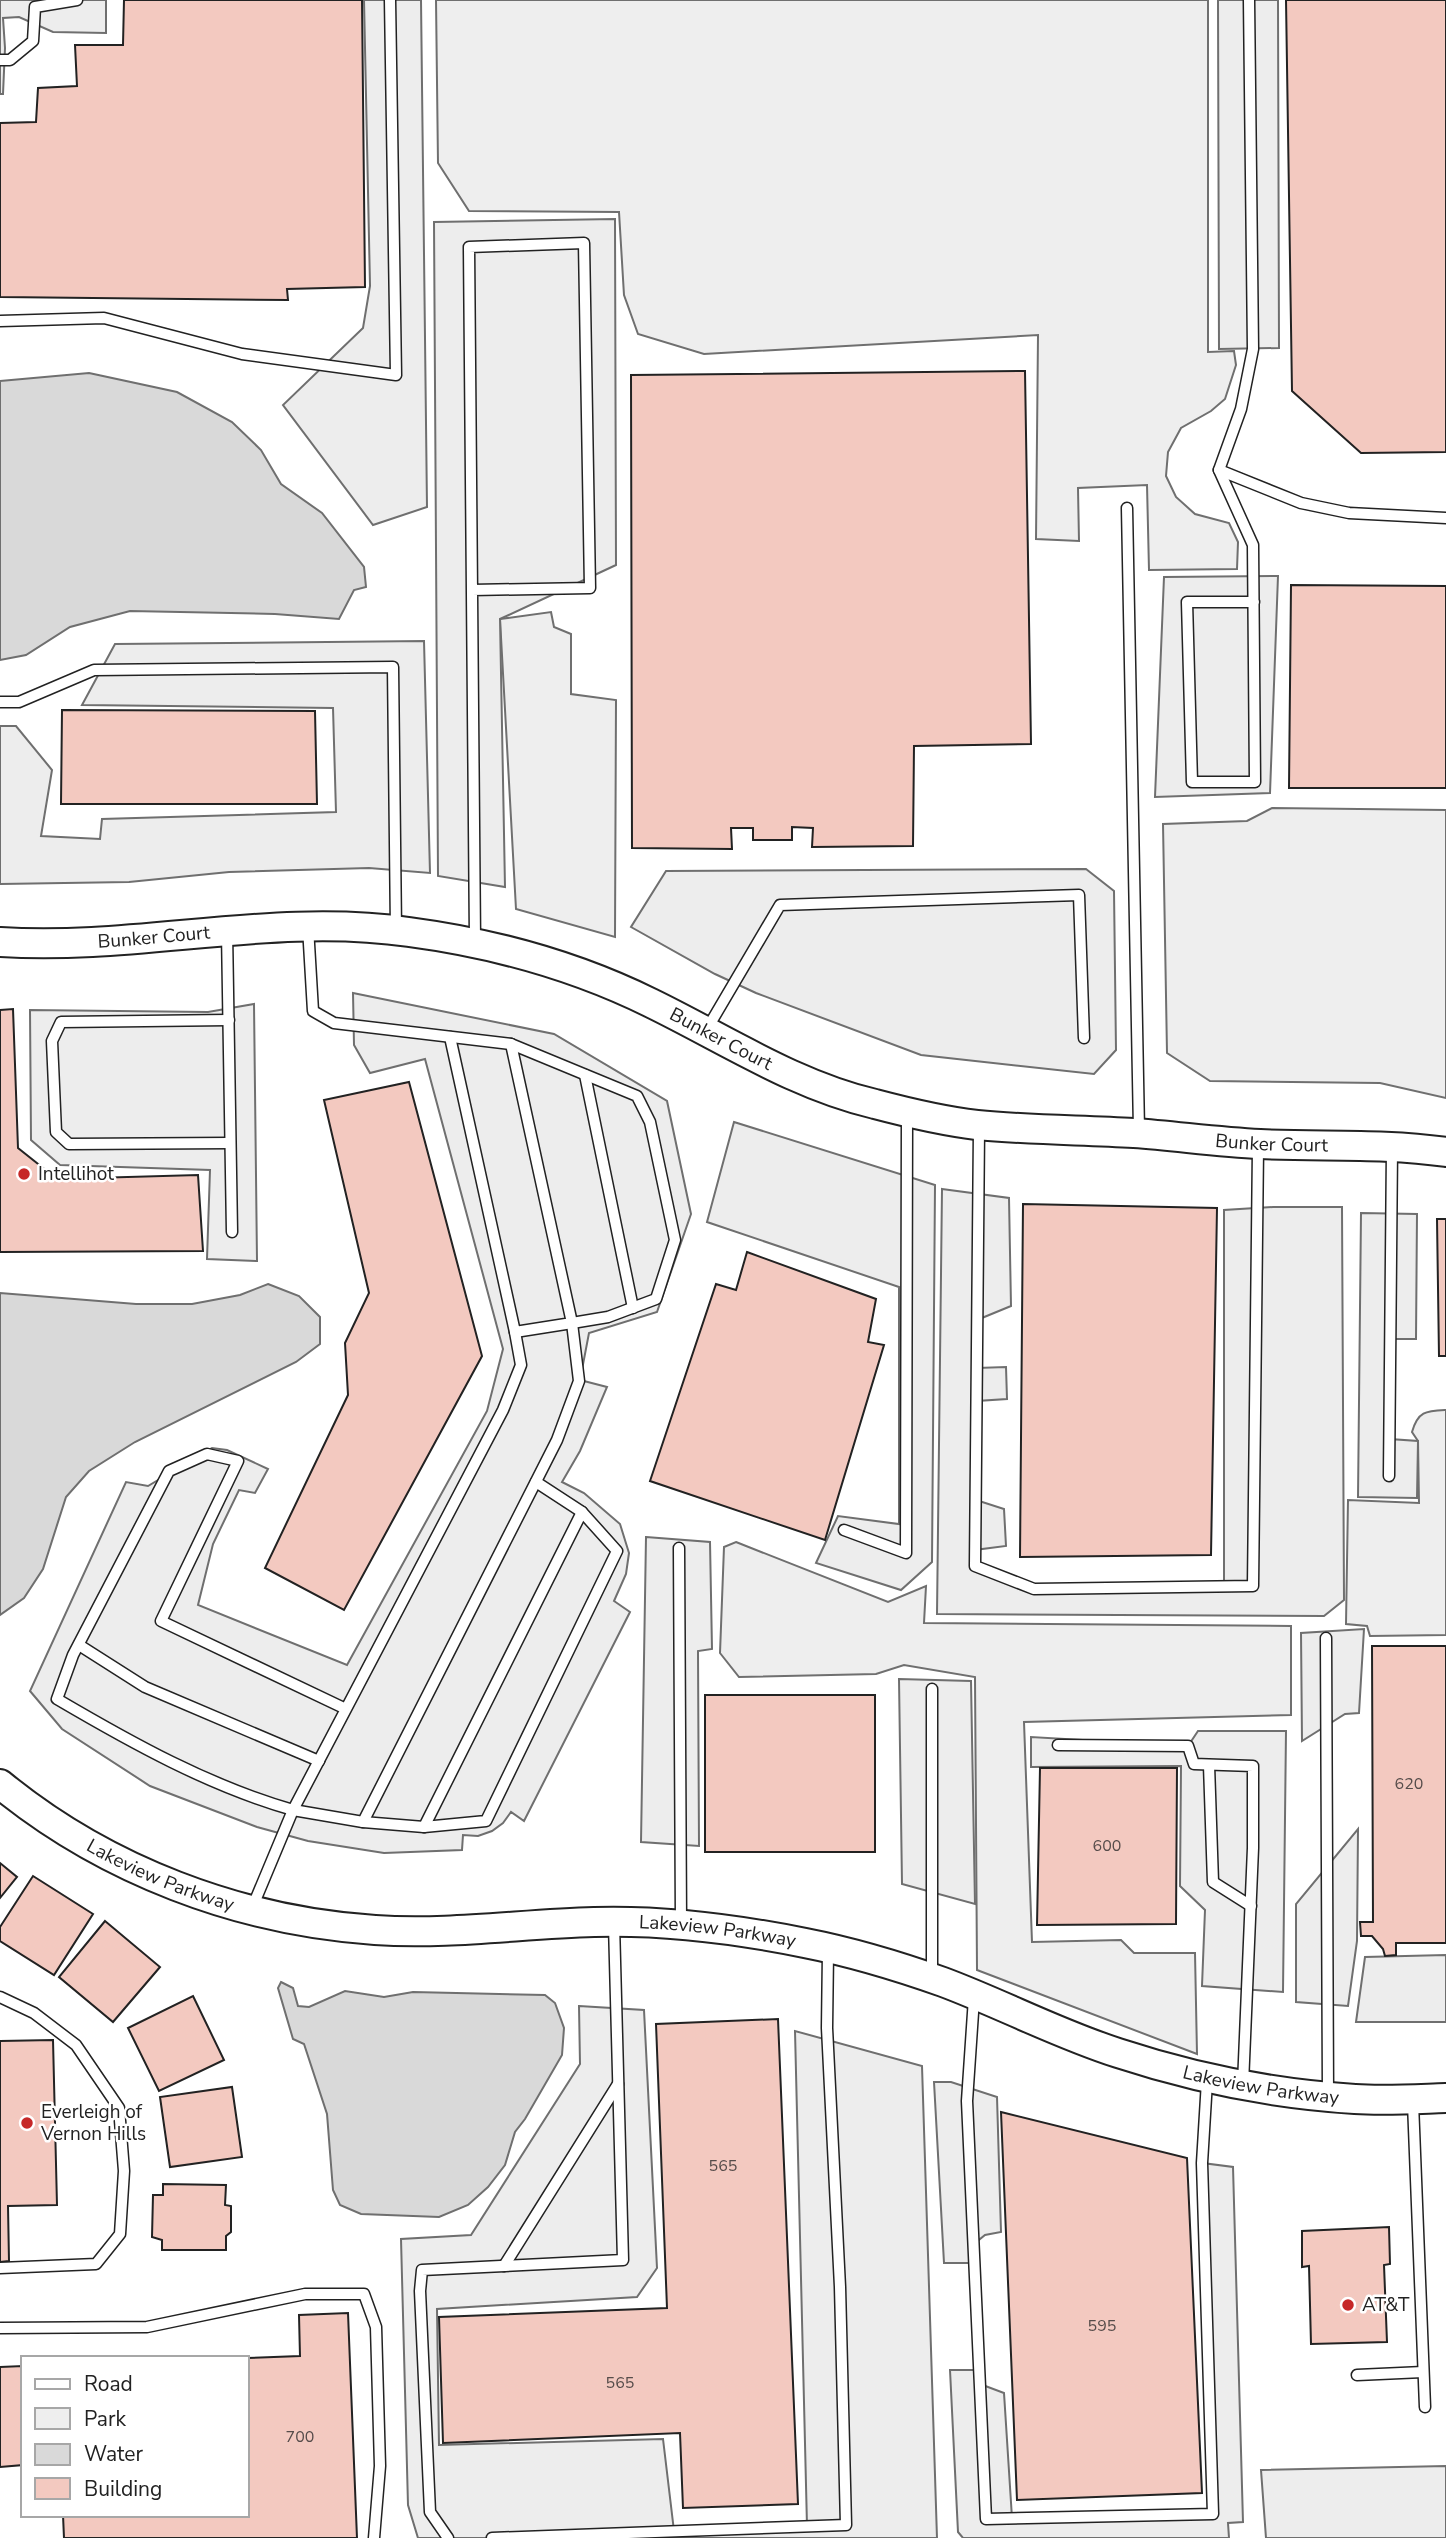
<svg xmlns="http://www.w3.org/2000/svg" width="1446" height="2538" viewBox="0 0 1446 2538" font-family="'Nunito Sans',sans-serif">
<rect width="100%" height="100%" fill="#fff"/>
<g fill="#eee" stroke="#6f6f6f" stroke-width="2">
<path d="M436,0h772v352l26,-1 2,14 -11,34 -14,12 -30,17 -13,24 -2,24 10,21 19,17 34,9 9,19 -1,27 -88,1 -2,-85 -69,3 1,53 -43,-2 2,-204 -334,19 -66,-20 -14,-39 -5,-83 -150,-1 -31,-48z"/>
<path d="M551,612l3,15 17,7v60l45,6 -1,237 -99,-28 -16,-290z"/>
<path d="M1272,808l174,2v288l-66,-15 -170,-2 -43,-28 -4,-229 84,-3z"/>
<path d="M1446,1410v225l-76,1 -3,-10 -21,-2 2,-124 71,3 -1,-62 -6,-9c6,-21 14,-21 34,-22z"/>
<path d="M736,1542l152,60 38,-16 -2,37 367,3v89l-267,7 8,220 89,-2 13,13h61l2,101 -220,-84 -2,-293 -71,-12 -28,9 -137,3 -19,-24 4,-106z"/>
</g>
<g fill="#ededed" stroke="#6f6f6f" stroke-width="2">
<path d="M0,0h106v33l-53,-1 -34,-15 -16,1 2,30 -2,46h-3z"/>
<path d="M364,0h57l6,507 -54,18 -90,-120 80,-77 7,-42z"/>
<path d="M1218,0h60l1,348 -60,1z"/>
<path d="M615,219l1,346 -116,54 5,268 -67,-11 -4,-654z"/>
<path d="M1278,576l-8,217 -115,4 9,-220z"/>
<path d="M424,641l6,232 -61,-5 -140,4 -100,10 -129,2v-158h16l36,44 -11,66 59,3 2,-20 234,-7 -3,-104 -251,-3 33,-61z"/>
<path d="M1086,869l28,22 2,159 -22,24 -173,-19 -165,-62 -41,-19 -84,-47 35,-56z"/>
<path d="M353,993l201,41 113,67 24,113 -34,98 -68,21 -9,47 27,7 -27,64 -18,31 22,11 36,31 9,29 -3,21 -12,27 16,11 -106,209 -13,-9 -8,11 -11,8 -14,5 -15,-1 -1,15 -78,3 -76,-12 -51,-14 -107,-41 -88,-57 -32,-38 96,-209 22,4 64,-38 15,2 41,19 -13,24 -16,-3 -26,54 -15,61 149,60 140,-254 16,-62 -78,-290 -55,14 -16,-28z"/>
<path d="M254,1004l3,257 -50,-2 3,-89 -150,-5 -29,-25 -1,-130 178,2z"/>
<path d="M734,1122l201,63 -3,377 -31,28 -85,-27 22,-47 61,8v-237l-192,-65z"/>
<path d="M942,1189l67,9 2,108 -34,14v48l29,-1 1,32 -30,2 -1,99 28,9 2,37 -31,4v15l59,24 190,-3v-376l49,-3h69l2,393 -20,16 -387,-2z"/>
<path d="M1361,1213l56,1 -1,125h-25l-1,100 28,2 -1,57 -59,-1z"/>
<path d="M646,1537l64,5 2,107 -14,2 1,195 -58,-4z"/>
<path d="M1364,1629l-5,84 -14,1 -43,27 -1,-108z"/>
<path d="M899,1679l72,2 4,223 -73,-20z"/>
<path d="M1198,1731h88l-3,261 -81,-6 3,-76 -25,-24 1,-120 -150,1v-30l157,9z"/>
<path d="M1358,1829l-1,112 -9,65 -52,-4v-98z"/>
<path d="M1446,1955v67h-90l9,-65z"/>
<path d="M579,2006l65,4 13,258 -20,29 -200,12 2,136 224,-6 11,92 133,-5 -12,-495 127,35 15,472h-519l-10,-33 -7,-266 70,-4 109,-171z"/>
<path d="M934,2082h17l46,15 4,135 -16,3 -11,9 6,140 24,9 8,125 201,-4 -11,-351 31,4 10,355 -15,1 1,15h-266l-5,-6 -8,-162h27l-5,-107h-28z"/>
<path d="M1446,2466v72h-180l-5,-68z"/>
</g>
<g fill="#d9d9d9" stroke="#6f6f6f" stroke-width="2">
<path d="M89,373l88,19 55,30 29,28 20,34 41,29 42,54 2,20 -12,3 -15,29 -64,-5 -145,-3 -60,16 -44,28 -26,5v-279z"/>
<path d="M268,1284l31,12 21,21v27l-24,18 -161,80 -46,29 -23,26 -23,72 -19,29 -24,17v-322l136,11h56l48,-9z"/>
<path d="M281,1982l12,6 5,18 11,1 36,-16 39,6 29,-5 132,3 10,8 9,25 -2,27 -37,64 -10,13 -10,33 -17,22 -20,18 -29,12 -78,-3 -21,-9 -7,-15 -6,-76 -23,-70 -11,-5 -15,-51z"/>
</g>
<g fill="#f3c9c0" stroke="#222" stroke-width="2">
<path d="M124,0h238l3,287 -78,2 1,11 -288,-3v-174l36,-1 2,-34 39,-2 -2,-41h48z"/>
<path d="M1286,0h160v452l-85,1 -69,-62z"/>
<path d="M1025,371l6,373 -117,2 -1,100 -101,1 1,-19 -21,-1v13h-39v-12h-22l1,21 -100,-1 -1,-473z"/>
<path d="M1291,585l155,1v202h-157z"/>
<path d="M62,710l253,1 2,93h-256z"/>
<path d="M13,1009l5,139 39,31 141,-4 5,76 -203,1v-242z"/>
<path d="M409,1082l73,274 -138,254 -79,-42 83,-173 -3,-52 24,-50 -45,-193z"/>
<path d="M1023,1204l194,4 -6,347 -191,2z"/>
<path d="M1437,1219h9v137h-7z"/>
<path d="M747,1252l129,47 -8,43 16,3 -59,195 -175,-59 66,-197 20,6z"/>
<path d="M1372,1646h74v297h-50v12l-11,1 -2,-7 -11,-13h-11l-1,-14h13z"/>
<rect x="705" y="1695" width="170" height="157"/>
<path d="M1040,1768h137l-1,156 -139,1z"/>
<path d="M0,1863l17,14 -17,21z"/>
<path d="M33,1876l60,38 -39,61 -54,-34v-14z"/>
<path d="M105,1921l55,46 -47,55 -54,-45z"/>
<path d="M193,1996l31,64 -65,31 -31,-63z"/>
<path d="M778,2019l20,485 -115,4 -3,-75 -237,10 -4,-126 228,-9 -11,-284z"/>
<path d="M53,2040l4,165 -49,1 1,55 -9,1v-221z"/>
<path d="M232,2087l10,70 -72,10 -10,-70z"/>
<path d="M1001,2112l186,46 15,335 -185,7z"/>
<path d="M163,2184l63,1 -1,20 6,1v26l-5,4v14h-64v-10l-10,-3 1,-42h10z"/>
<path d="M1389,2227l1,37 -6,1 3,77 -76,2 -2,-78 -7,1v-36z"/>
<path d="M348,2313l9,225h-293l-1,-23h184v-157l53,-2 -1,-41z"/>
<path d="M23,2366v99l-23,2v-100z"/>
</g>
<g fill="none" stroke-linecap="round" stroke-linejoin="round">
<defs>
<g id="lane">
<path d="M1249,0l4,349 -12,60 -22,61 34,75 2,237h-63l-5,-180h67"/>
<path d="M0,60h10l23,-19 2,-34 42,-7"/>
<path d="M0,321l104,-3 138,36 154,21 -6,-375"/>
<path d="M1219,470l82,33 48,10 97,5"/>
<path d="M1127,508l12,622"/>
<path d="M472,590l118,-2 -6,-345 -115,4 6,693"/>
<path d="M0,702h19l75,-32 299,-3 3,263"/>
<path d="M227,932l5,300"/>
<path d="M229,1020l-168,2 -9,19 4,91 13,12 161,-1"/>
<path d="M707,1029l73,-124 299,-10 5,143"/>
<path d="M450,1037l65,295 57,-9 -61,-279"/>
<path d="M585,1075l48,233"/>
<path d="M979,1129l-4,437 59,23 219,-3 5,-438"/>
<path d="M1389,1476l3,-328"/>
<path d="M844,1530l62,23 1,-437"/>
<path d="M679,1548l2,374"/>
<path d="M1326,1638l2,458"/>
<path d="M79,1645l66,42 174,74"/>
<path d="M346,1709l-185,-88 77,-160 -31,-7 -38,17 -96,184 -16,44c75,44 152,87 236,111l210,-400 18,-45 -6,-33"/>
<path d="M1058,1745l130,1 6,18 59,2v82l-10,236"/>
<path d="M1209,1765l4,117 38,24"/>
<path d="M363,1822l61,5 62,-6 131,-270 -35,-39 -46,-30"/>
<path d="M424,1827l158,-315"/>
<path d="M252,1908l41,-98 70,12 194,-382 22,-59 -7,-58 36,-6 48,-18 19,-59 -25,-118 -13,-26 -126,-52 -177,-21 -21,-12 -5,-84"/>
<path d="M932,1975v-286"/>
<path d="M0,1997l34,16 42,32 43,63 5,63 -4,63 -24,30 -96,4"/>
<path d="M974,1998l-7,103 19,418 227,-5 -11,-351 5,-82"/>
<path d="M1413,2103l12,304"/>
<path d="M504,2266l114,-182"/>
<path d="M0,2328l147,-1 158,-33h59l12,33 4,139 -6,72"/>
<path d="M1357,2375l66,-3"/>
<path d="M448,2538l-18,-26 -10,-221 2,-21 201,-10 -9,-336"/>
<path d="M492,2538l354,-13 -6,-238 -13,-259 1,-76"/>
</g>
<g id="secondary">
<path id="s1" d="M0,942c137,9 273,-30 409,-10 83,11 167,34 242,71 74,36 143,82 224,101 34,9 68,17 102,21 52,5 105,5 157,8 42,3 84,9 126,11 62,3 124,-1 186,8"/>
<path id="s2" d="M0,1784c105,86 239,137 375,146 73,5 146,-6 219,-8 70,-2 142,7 211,21 46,9 93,23 138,39 59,22 115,52 175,71 76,25 157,41 237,46 30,2 61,0 91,-1"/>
</g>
</defs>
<use href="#lane" stroke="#222" stroke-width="13"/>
<use href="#secondary" stroke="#222" stroke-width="32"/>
<use href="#lane" stroke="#fff" stroke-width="10"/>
<use href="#secondary" stroke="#fff" stroke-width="28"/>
</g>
<g fill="#c62828" stroke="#fff" stroke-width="2.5">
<circle cx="24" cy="1174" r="7"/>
<circle cx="27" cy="2123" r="7"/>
<circle cx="1348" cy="2305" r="7"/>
</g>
<g text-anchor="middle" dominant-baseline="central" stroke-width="5" stroke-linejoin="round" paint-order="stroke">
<g font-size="16" fill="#564c4a">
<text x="1409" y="1784">620</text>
<text x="1107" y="1846">600</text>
<text x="723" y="2166">565</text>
<text x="1102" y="2326">595</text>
<text x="620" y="2383">565</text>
<text x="300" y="2437">700</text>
</g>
<g font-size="19" fill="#222" stroke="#fff">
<text stroke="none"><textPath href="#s1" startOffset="154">Bunker Court</textPath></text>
<text stroke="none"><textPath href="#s1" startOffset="742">Bunker Court</textPath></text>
<text stroke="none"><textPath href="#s1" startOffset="1309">Bunker Court</textPath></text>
<text stroke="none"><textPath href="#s2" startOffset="186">Lakeview Parkway</textPath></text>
<text stroke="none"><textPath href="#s2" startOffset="752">Lakeview Parkway</textPath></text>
<text stroke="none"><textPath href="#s2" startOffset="1320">Lakeview Parkway</textPath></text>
</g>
<g font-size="19" fill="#222" stroke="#fff" text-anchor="start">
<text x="38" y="1174">Intellihot</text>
<text x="41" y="2112">Everleigh of<tspan x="41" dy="22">Vernon Hills</tspan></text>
<text x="1362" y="2305">AT&amp;T</text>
</g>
</g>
<rect x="21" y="2356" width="228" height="161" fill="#ffffff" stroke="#a7a7a7" stroke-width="2"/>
<rect x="35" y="2379" width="35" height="10" fill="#ffffff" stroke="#a7a7a7" stroke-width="2"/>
<text x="84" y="2391" font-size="21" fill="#222222">Road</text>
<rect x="35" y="2408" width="35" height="21" fill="#eeeeee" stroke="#a7a7a7" stroke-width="2"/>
<text x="84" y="2426" font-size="21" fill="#222222">Park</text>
<rect x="35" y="2444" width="35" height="21" fill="#d9d9d9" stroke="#a7a7a7" stroke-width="2"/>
<text x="84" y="2461" font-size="21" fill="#222222">Water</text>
<rect x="35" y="2478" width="35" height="21" fill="#f3c9c0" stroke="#a7a7a7" stroke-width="2"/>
<text x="84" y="2496" font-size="21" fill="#222222">Building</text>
</svg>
